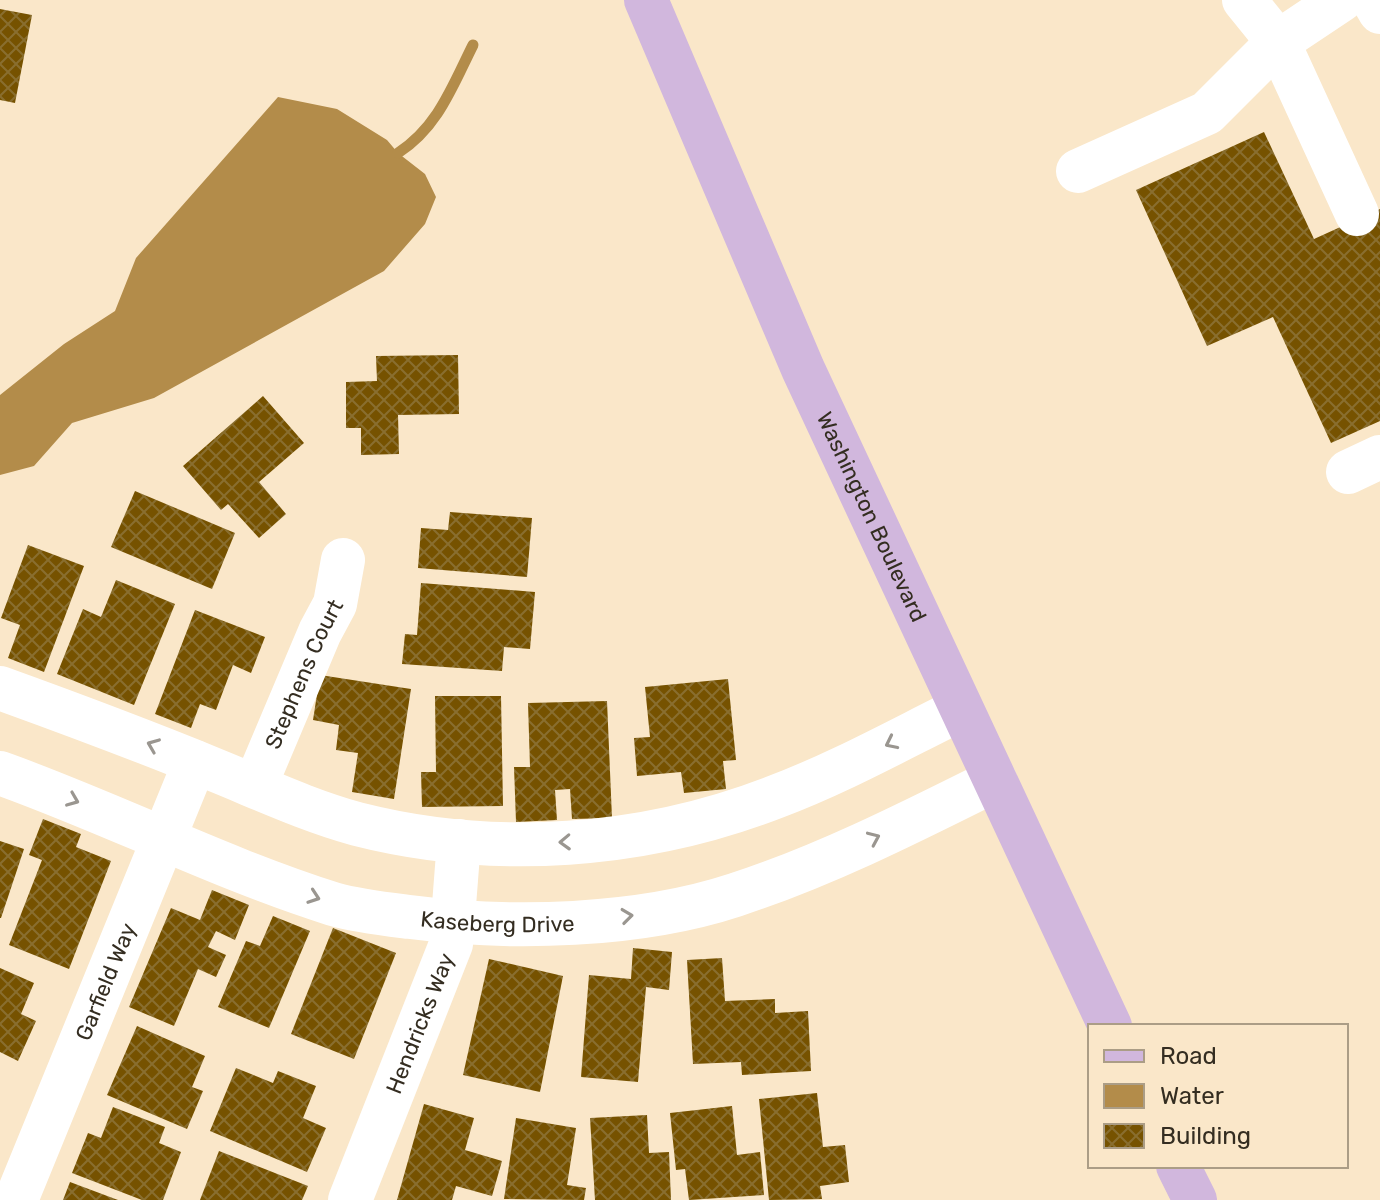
<svg xmlns="http://www.w3.org/2000/svg" width="1380" height="1200" viewBox="0 0 1380 1200" font-family="Rubik,sans-serif">
<defs>
<pattern id="building-cross-hatch" width="8" height="8" patternUnits="userSpaceOnUse" patternTransform="scale(2)"><rect width="8" height="8" fill="#765200"/><path d="M0 0l8 8M0 8l8-8" fill="none" stroke="#896e2f"/></pattern>
</defs>
<rect width="100%" height="100%" fill="#fae7c9"/>
<path fill="#b38c4a" d="M278,97l59,12 50,31 11,13 27,21 11,23 -11,27 -41,47 -230,127 -82,25 -38,43 -34,9v-80l64,-51 51,-33 21,-53z"/>
<g fill="none" stroke-linecap="round" stroke-linejoin="round">
<path stroke="#b38c4a" stroke-width="11" d="M398,153c40,-26 54,-66 75,-108"/>
</g>
<g fill="url(#building-cross-hatch)">
<path d="M0,9l32,6 -17,88 -15,-3z"/>
<path d="M1264,132l50,107 66,-30v212l-49,22 -58,-126 -66,29 -71,-156z"/>
<path d="M458,355l1,59 -61,1 1,39 -38,1v-27h-15v-46l31,-1 -1,-25z"/>
<path d="M263,396l41,47 -45,39 27,32 -27,24 -31,-34 -7,6 -38,-44z"/>
<path d="M135,491l100,42 -23,56 -101,-42z"/>
<path d="M450,512l82,6 -5,59 -109,-9 3,-40 27,2z"/>
<path d="M28,545l56,21 -40,106 -36,-14 12,-33 -19,-7z"/>
<path d="M116,580l59,24 -41,101 -77,-31 26,-65 18,8z"/>
<path d="M421,583l114,9 -5,57 -26,-2 -2,24 -100,-7 3,-30 12,1z"/>
<path d="M195,610l70,27 -14,36 -18,-8 -17,45 -16,-6 -9,24 -36,-14z"/>
<path d="M320,675l91,14 -17,110 -42,-7 6,-39 -22,-3 3,-25 -26,-5z"/>
<path d="M728,679l8,81 -13,1 3,28 -42,4 -3,-21 -44,4 -3,-38 16,-1 -5,-50z"/>
<path d="M435,696h66l2,110 -81,1 -1,-35h15z"/>
<path d="M607,701l5,117 -40,1 -2,-30 -15,1 2,30 -41,2 -2,-55h16l-2,-64z"/>
<path d="M43,819l38,15 -5,13 35,14 -42,108 -60,-24 33,-85 -13,-5z"/>
<path d="M0,841l24,8 -23,69h-1z"/>
<path d="M212,890l37,15 -14,35 -19,-9 -8,16 18,8 -10,22 -18,-8 -24,57 -45,-19 42,-99 29,12z"/>
<path d="M273,916l37,15 -41,97 -51,-21 28,-66 14,5z"/>
<path d="M333,928l63,25 -42,106 -63,-25z"/>
<path d="M633,948l39,4 -3,38 -23,-3 -8,95 -57,-5 8,-102 42,4z"/>
<path d="M722,958l3,43 50,-2v14l33,-2 3,60 -69,4 -1,-13 -48,2 -6,-104z"/>
<path d="M489,959l74,17 -23,116 -77,-17z"/>
<path d="M0,968l34,15 -13,31 15,7 -18,40 -18,-9z"/>
<path d="M137,1026l68,30 -13,31 11,4 -16,38 -80,-34z"/>
<path d="M236,1068l37,15 5,-12 38,15 -13,32 23,10 -19,44 -97,-41z"/>
<path d="M817,1093l6,54 22,-2 4,37 -29,4 2,13 -53,1 -10,-101z"/>
<path d="M424,1104l50,14 -9,32 37,11 -10,35 -36,-10 -4,14h-55z"/>
<path d="M732,1106l5,49 23,-3 4,43 -75,5 -4,-31 -9,1 -6,-57z"/>
<path d="M113,1107l52,20 -6,16 22,9 -18,48h-21l-70,-27 16,-40 13,5z"/>
<path d="M647,1115l2,38 20,-1 2,48h-76l-5,-82z"/>
<path d="M516,1118l60,10 -9,57 19,3 -2,12 -80,-1z"/>
<path d="M219,1151l89,35 -6,14h-102z"/>
<path d="M70,1182l48,18h-55z"/>
</g>
<g fill="none" stroke-linecap="round" stroke-linejoin="round">
<g stroke="#fff" stroke-width="44">
<path d="M1244,0l34,42 79,172"/>
<path d="M1373,0l7,12"/>
<path d="M1078,171l129,-58 71,-71 63,-42"/>
<path d="M1348,472l32,-15"/>
<path d="M0,688c72,26 144,53 215,82 47,19 94,41 142,54 137,35 287,24 418,-27 64,-24 125,-58 186,-88"/>
<path id="s1" d="M0,773c112,40 219,95 333,131 24,7 52,10 77,13 101,13 228,10 325,-22 89,-29 176,-73 260,-115"/>
<path id="s2" d="M255,786l65,-154 15,-28 8,-44"/>
<path id="s3" d="M16,1200l179,-438"/>
<path id="s4" d="M350,1200l101,-256 8,-103"/>
</g>
<g stroke="#d1b7dd" stroke-width="44">
<path id="s5" d="M646,0l157,369 307,657"/>
<path d="M1178,1166l17,34"/>
</g>
</g>
<defs><path id="oneway-chevron" d="M-2-3.5L2.5 0L-2 3.5" fill="none" stroke-width="1.6" stroke-linecap="round" stroke-linejoin="round" transform="scale(2)"/></defs>
<g stroke="#9a9690">
<use href="#oneway-chevron" transform="translate(891 743) rotate(154)"/>
<use href="#oneway-chevron" transform="translate(153 745) rotate(-158)"/>
<use href="#oneway-chevron" transform="translate(73 800) rotate(22)"/>
<use href="#oneway-chevron" transform="translate(874 838) rotate(-24)"/>
<use href="#oneway-chevron" transform="translate(565 842) rotate(178)"/>
<use href="#oneway-chevron" transform="translate(314 897) rotate(19)"/>
<use href="#oneway-chevron" transform="translate(627 916) rotate(-7)"/>
</g>
<g text-anchor="middle" dominant-baseline="central" stroke-width="8" stroke-linejoin="round" paint-order="stroke">
<g font-size="22" fill="#342d21" stroke="#fae7c9">
<text stroke="none"><textPath href="#s5" startOffset="564">Washington Boulevard</textPath></text>
<text stroke="none"><textPath href="#s2" startOffset="122">Stephens Court</textPath></text>
<text stroke="none"><textPath href="#s1" startOffset="524">Kaseberg Drive</textPath></text>
<text stroke="none"><textPath href="#s3" startOffset="236">Garfield Way</textPath></text>
<text stroke="none"><textPath href="#s4" startOffset="190">Hendricks Way</textPath></text>
</g>
</g>
<rect x="1088" y="1024" width="260" height="144" fill="#fae7c9" stroke="#ab9d86" stroke-width="2"/>
<rect x="1104" y="1050" width="40" height="12" fill="#d1b7dd" stroke="#ab9d86" stroke-width="2"/>
<text x="1160" y="1064" font-size="24" fill="#342d21">Road</text>
<rect x="1104" y="1084" width="40" height="24" fill="#b38c4a" stroke="#ab9d86" stroke-width="2"/>
<text x="1160" y="1104" font-size="24" fill="#342d21">Water</text>
<rect x="1104" y="1124" width="40" height="24" fill="url(#building-cross-hatch)" stroke="#ab9d86" stroke-width="2"/>
<text x="1160" y="1144" font-size="24" fill="#342d21">Building</text>
</svg>
